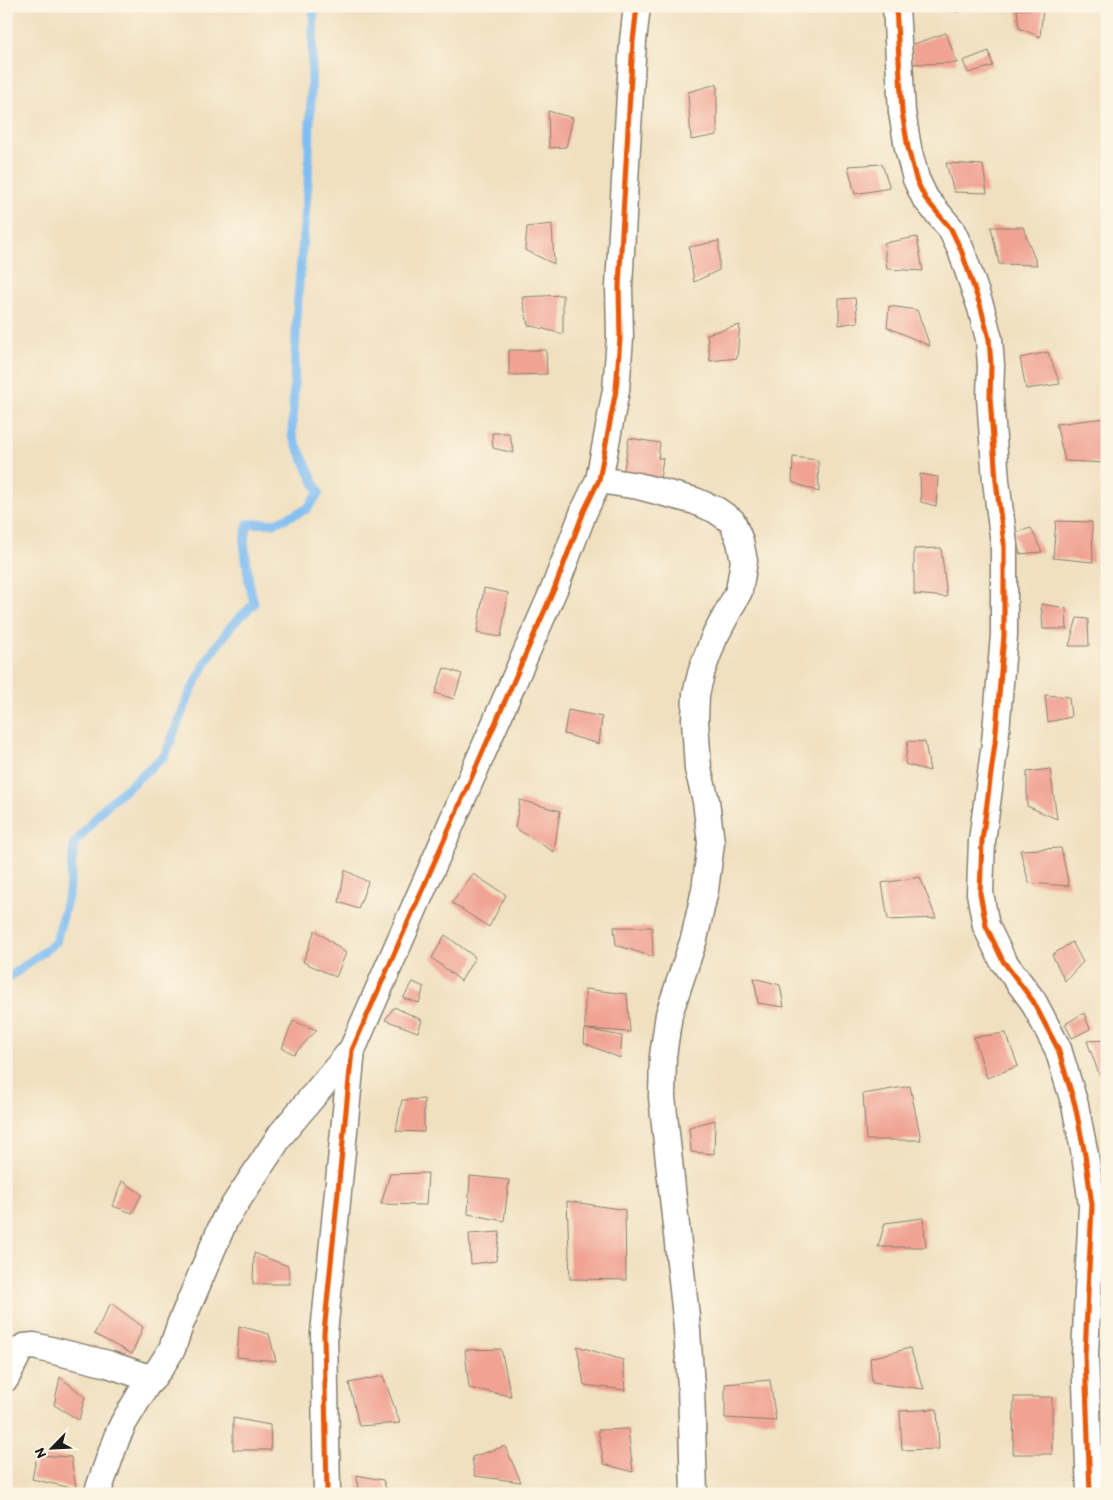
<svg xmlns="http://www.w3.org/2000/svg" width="1113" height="1500" viewBox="0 0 1113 1500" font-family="Itim,sans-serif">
<rect width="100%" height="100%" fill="#fcf5e5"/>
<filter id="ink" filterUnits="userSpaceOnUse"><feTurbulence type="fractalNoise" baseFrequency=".02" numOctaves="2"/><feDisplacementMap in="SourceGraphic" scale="10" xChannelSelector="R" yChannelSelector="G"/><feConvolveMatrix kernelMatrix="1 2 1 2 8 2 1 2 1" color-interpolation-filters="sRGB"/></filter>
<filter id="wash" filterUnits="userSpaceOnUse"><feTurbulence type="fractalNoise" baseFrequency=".0096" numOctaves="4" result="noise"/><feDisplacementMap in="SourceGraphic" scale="20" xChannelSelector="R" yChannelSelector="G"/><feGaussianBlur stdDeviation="1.12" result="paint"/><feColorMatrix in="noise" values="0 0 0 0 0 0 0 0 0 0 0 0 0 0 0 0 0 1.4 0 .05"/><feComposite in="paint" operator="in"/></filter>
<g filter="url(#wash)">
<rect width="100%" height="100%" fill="#f0e0c0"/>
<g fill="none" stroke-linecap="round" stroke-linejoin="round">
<path stroke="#7fbdf2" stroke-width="9" d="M6,980l50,-38 13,-50 5,-48 31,-37 60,-52 24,-60 21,-40 21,-29 23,-22 -5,-22 -5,-40 4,-18 27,-1 32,-14 12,-16 -27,-58 5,-127 11,-126 6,-176"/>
</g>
<g id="blocks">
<g fill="#f0a393">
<path d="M923,6h35v6l-35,-5z"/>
<path d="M1017,9h26l-3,28 -21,-9z"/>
<path d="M946,33l11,30 -44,1 -2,-19z"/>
<path d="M989,51l4,15 -25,7 -5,-12z"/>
<path d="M717,84v51l-26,5 -3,-48z"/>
<path d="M548,111l25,7 -7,29 -17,1z"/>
<path d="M946,163l37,2 4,28 -33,-1z"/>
<path d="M882,164l8,24 -35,6 -7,-28z"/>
<path d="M552,224l2,40 -29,-14 2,-23z"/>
<path d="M991,227h32l14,38 -38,-1z"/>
<path d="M917,237l6,34 -36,-2 -3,-26z"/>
<path d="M719,241v29l-25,12 -5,-35z"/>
<path d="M563,295v39l-35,-9 -6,-28z"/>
<path d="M855,298l3,24 -19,3v-26z"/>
<path d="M889,306l28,4 13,36 -43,-19z"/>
<path d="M740,325l-3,33 -27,3 -3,-27z"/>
<path d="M509,350h37l1,24 -38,1z"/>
<path d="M1048,352l12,32 -34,5 -6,-31z"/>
<path d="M1105,418l2,8v37l-42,-2 -9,-37z"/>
<path d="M492,433h17l5,20 -21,-5z"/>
<path d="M629,438l31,5 -2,15h5l-3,22 -37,-5z"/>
<path d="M793,457l25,3 1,32 -27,-10z"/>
<path d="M920,474l18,3 -2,29 -15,-4z"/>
<path d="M1056,521l36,1 1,40 -40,-4z"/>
<path d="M1031,528l11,24 -22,2 -6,-21z"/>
<path d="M941,548l6,49 -33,-3v-45z"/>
<path d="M484,588l24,5 -7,44 -24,-4z"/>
<path d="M1041,604l25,4 1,21h-24z"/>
<path d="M1077,618l11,1 1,27h-20z"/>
<path d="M444,668l18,6 -8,25 -19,-6z"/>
<path d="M1045,695l24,2 2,20 -23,5z"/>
<path d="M568,710l34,7 -3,27 -35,-10z"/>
<path d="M908,741l17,1 5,29 -25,-7z"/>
<path d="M1050,769l7,50 -30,-13v-34z"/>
<path d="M520,800l40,11 -6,41 -39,-24z"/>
<path d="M1061,848l8,38 -40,-3 -9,-33z"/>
<path d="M345,870l23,12 -10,27 -19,-7z"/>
<path d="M473,874l33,21 -17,32 -37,-24z"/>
<path d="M920,877l16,41 -48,2 -6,-37z"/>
<path d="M614,927h38l1,30 -37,-12z"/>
<path d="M315,930l31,23 -10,24 -33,-15z"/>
<path d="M445,935l30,22 -14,24 -29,-23z"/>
<path d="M1072,942l11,20 -18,19 -13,-26z"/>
<path d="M754,978l26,7 4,22 -26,-4z"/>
<path d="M413,982l11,5 -5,16 -16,-5z"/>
<path d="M585,989l42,5 3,38 -45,-3 37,7 -2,22 -36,-15 1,-14z"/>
<path d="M394,1007l28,13 -4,12 -33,-12z"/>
<path d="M1084,1013l6,16 -18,9 -7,-14z"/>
<path d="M293,1021l24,9 -23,24 -12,-6z"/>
<path d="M1006,1033l12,33 -31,12 -13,-41z"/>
<path d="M1107,1040v31l-8,3 -12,-33z"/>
<path d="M910,1086l11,54h-55l-3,-46z"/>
<path d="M424,1099v33l-28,-1 6,-31z"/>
<path d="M715,1120l-1,34 -23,-2 -2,-25z"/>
<path d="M428,1173l-2,32 -45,-1 9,-30z"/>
<path d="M470,1176l39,4 -5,41 -36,-7z"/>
<path d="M122,1181l20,13 -10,19 -19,-7z"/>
<path d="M567,1201l58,9 1,70 -56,-1z"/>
<path d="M923,1218l3,29h-48l7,-24z"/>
<path d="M500,1232l-4,29 -25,3 -2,-30z"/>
<path d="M254,1253l34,13 2,18h-37z"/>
<path d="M111,1303l32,24 -11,27 -38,-20z"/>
<path d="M239,1326l30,8 7,27 -39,-4z"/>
<path d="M577,1346l46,14 2,30 -41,-5z"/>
<path d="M910,1348l14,41 -52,-6 -2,-25z"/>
<path d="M501,1349l10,47 -42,-8 -4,-38z"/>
<path d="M383,1376l17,47 -41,3 -10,-43z"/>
<path d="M60,1377l25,20 -6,23 -25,-15z"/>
<path d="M770,1380l6,41 -51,-3v-34z"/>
<path d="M1014,1397h38v57h-39z"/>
<path d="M937,1409l2,40 -37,1 -2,-39z"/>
<path d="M233,1418l37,7 1,25h-38z"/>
<path d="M628,1429l5,43 -29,-8 -6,-34z"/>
<path d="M505,1446l16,36 -46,-6 -3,-19z"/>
<path d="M37,1455l34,2 5,32 -44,-10z"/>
<path d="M357,1475l26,5 5,14h-30z"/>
</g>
</g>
</g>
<g filter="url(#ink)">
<use href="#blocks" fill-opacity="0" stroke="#867e6e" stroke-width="1"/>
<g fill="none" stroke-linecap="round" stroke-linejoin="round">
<defs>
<g id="street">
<path d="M896,6l6,106 6,36 8,31 9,19 26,31 10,21 20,58 8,31 2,26 -1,32 6,84 8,63v91l-9,108 -13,98 -2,52 6,33 17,35 30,40 25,48 17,56 10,50 7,50 -7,150 5,139"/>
<path d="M599,480l39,6 57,15 21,9 16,11 8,20 4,20 -5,30 -25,47 -12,32 -6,24 -1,26 3,49 8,32 5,42 -6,47 -11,49 -25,75 -6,42 -1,41 24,220 5,69 3,108"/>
<path d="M6,1378l13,-26 5,-5 10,-1 74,18 44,15"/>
<path d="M97,1494l20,-57 7,-15 21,-35 15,-19 12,-19 8,-24 45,-106 57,-86 70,-83"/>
<path d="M327,1494l-3,-161 28,-283 203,-463 29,-76 15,-31 17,-90 4,-52 -1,-52 14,-245 4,-35"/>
</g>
</defs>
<use href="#street" stroke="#867e6e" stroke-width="29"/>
<use href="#street" stroke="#fff" stroke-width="26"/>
<defs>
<g id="cycleway">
<path d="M896,6l6,106 6,36 8,31 9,19 26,31 10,21 20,58 8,31 2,26 -1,32 6,84 8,63v91l-9,108 -13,98 -2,52 6,33 17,35 30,40 25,48 17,56 10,50 7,50 -7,150 5,139"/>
<path d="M327,1494l-3,-161 28,-283 203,-463 29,-76 15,-31 17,-90 4,-52 -1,-52 14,-245 4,-35"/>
</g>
</defs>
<use href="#cycleway" stroke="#fcf5e5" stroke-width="8"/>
<use href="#cycleway" stroke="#e8590c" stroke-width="5"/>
</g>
</g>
<rect width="1113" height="1500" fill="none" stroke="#fcf5e5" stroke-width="25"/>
<g transform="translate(52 1448) rotate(246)" stroke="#fcf5e5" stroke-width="4" paint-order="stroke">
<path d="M0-4L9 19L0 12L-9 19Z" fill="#1c1c1c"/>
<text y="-8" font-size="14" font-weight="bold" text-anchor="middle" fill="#1c1c1c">N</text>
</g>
</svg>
